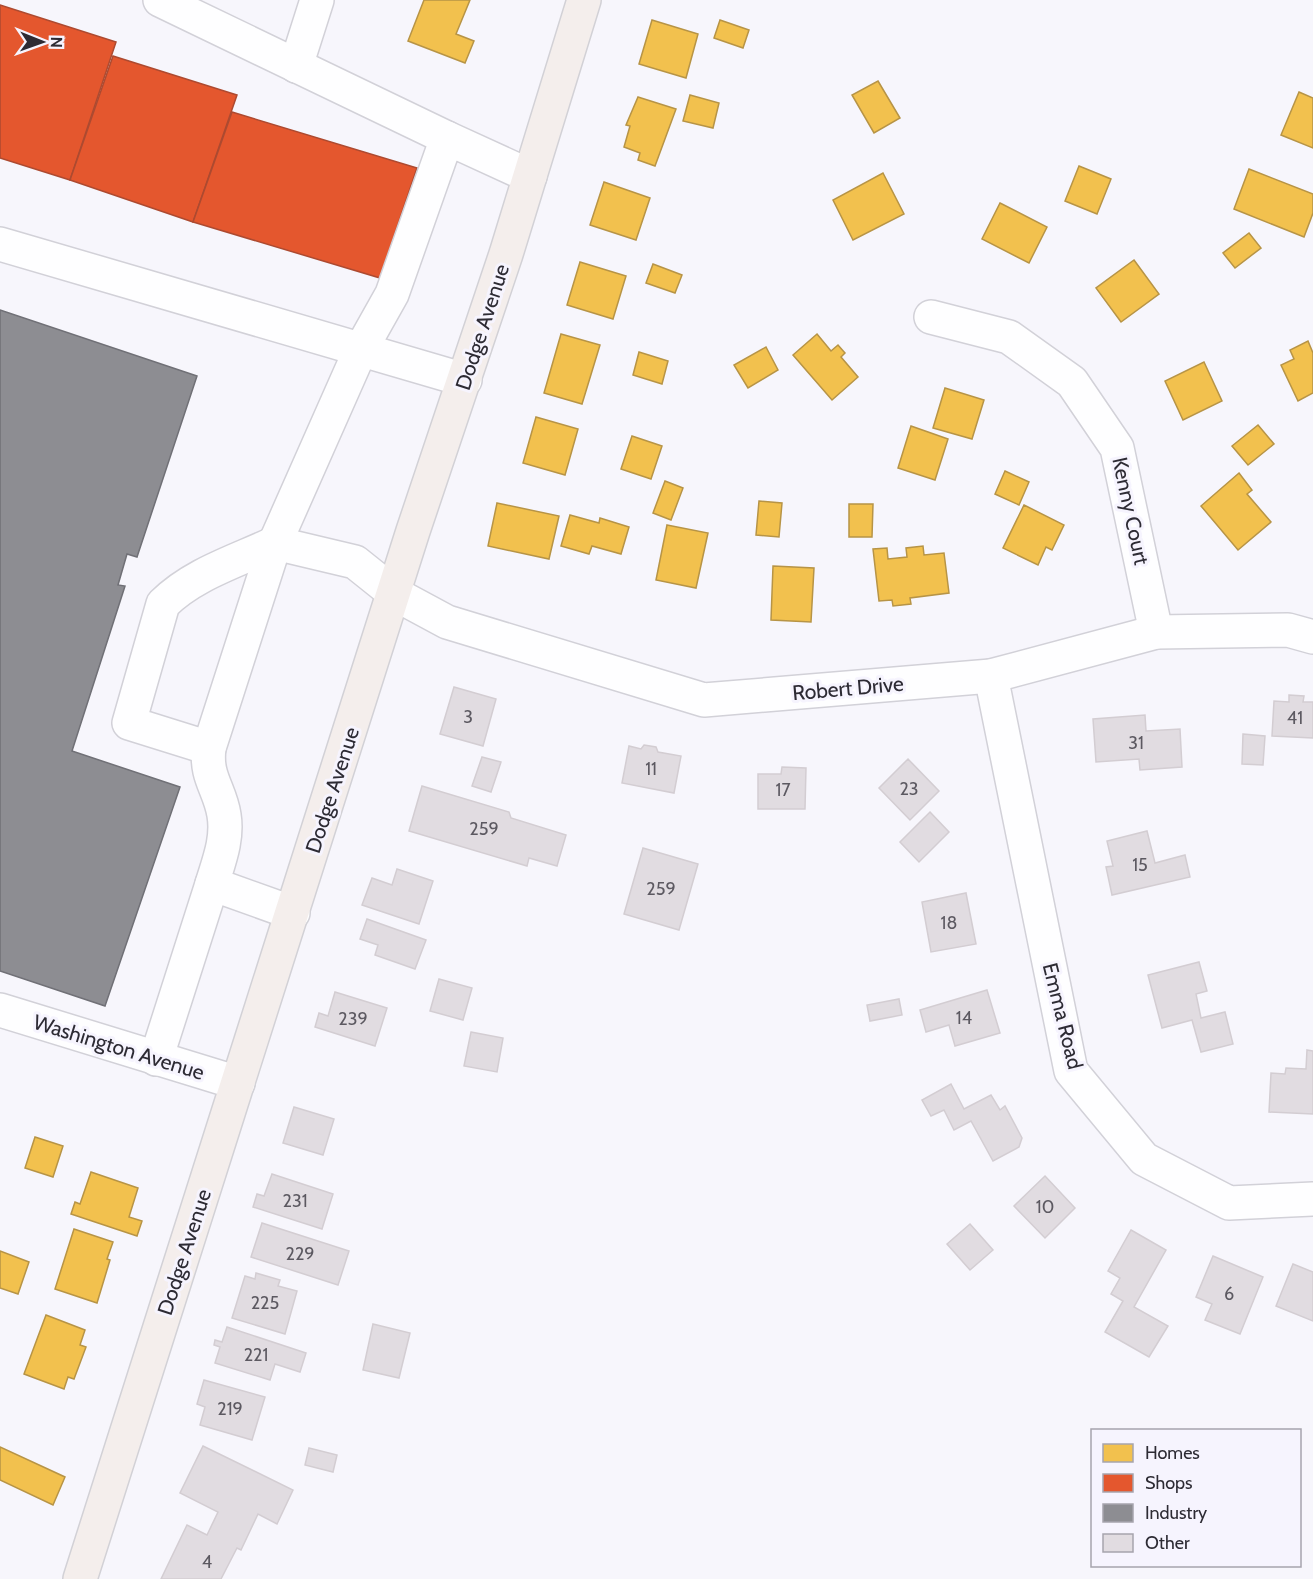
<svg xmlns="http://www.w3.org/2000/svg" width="1313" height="1579" viewBox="0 0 1313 1579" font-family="Cabin,sans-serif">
<rect width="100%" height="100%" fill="#f7f6fc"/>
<g fill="#f2c14e" stroke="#b79446" stroke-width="1.5">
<path d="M424,0h46l-14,34 18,7 -9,22 -57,-22z"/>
<path d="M652,20l46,14 -12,44 -47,-14z"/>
<path d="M720,20l29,10 -6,18 -29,-10z"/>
<path d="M878,81l22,37 -26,15 -22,-38z"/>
<path d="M1299,92l14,6v50l-32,-13z"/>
<path d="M690,95l29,8 -6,25 -30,-7z"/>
<path d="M638,97l38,12 -21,57 -17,-6 2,-7 -16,-6 6,-21 -4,-1z"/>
<path d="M1079,166l32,13 -14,35 -32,-13z"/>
<path d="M1249,169l64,25v19l-9,24 -70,-28z"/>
<path d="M883,173l21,41 -51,26 -20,-40z"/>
<path d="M604,182l46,16 -14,42 -46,-15z"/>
<path d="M1000,203l47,24 -18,36 -47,-24z"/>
<path d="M1249,233l12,15 -26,20 -12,-15z"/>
<path d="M1134,260l25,34 -38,28 -25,-34z"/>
<path d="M580,262l46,14 -13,43 -46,-14z"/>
<path d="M653,264l29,11 -7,18 -29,-10z"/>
<path d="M561,334l39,11 -18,59 -38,-11z"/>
<path d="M817,334l14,17 7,-6 7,8 -4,4 17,20 -26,23 -39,-45z"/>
<path d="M1308,341l5,12v40l-15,8 -17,-36 13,-6 -4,-9z"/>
<path d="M766,347l12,23 -30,18 -14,-23z"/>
<path d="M639,352l29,9 -6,23 -29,-9z"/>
<path d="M1204,362l18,39 -39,19 -18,-39z"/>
<path d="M945,388l39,12 -12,39 -39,-11z"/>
<path d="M536,417l42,12 -13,46 -42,-12z"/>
<path d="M1258,425l16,19 -26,21 -16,-19z"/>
<path d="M911,426l37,13 -13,41 -37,-12z"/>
<path d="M632,436l30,10 -11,33 -30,-10z"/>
<path d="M1005,471l24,11 -10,23 -24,-11z"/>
<path d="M1239,473l13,17 -5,4 24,28 -33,28 -37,-44z"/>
<path d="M665,481l18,7 -12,32 -18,-7z"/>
<path d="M759,501l23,2 -3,34 -23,-2z"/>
<path d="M497,503l62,13 -10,43 -61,-13z"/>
<path d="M849,504h24l-1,33h-23z"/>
<path d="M1024,505l40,20 -12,25 -6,-3 -8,18 -35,-17z"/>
<path d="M570,515l29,8 1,-5 29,9 -8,27 -29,-8 -3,8 -28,-8z"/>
<path d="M667,525l41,8 -12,55 -40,-8z"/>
<path d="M923,546l1,9 20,-2 5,40 -39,5 1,6 -18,2 -1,-6 -13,1 -6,-52 14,-1 1,11 19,-2 -1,-9z"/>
<path d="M773,566l41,2 -3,54 -40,-2z"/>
<path d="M35,1137l28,9 -10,31 -28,-9z"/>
<path d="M91,1172l47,16 -9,29 13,4 -5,15 -66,-22 4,-12 5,2z"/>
<path d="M74,1229l39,13 -6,17 3,1 -13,43 -42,-14z"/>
<path d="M0,1251l29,11 -11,32 -18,-6z"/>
<path d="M46,1315l39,15 -5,15 6,2 -12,32 -6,-2 -4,12 -40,-15z"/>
<path d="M0,1447l65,30 -12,28 -53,-25z"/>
</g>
<g fill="#e4572e" stroke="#ad4a30" stroke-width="1.5">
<path d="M0,5l116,37 -46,138 -70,-22z"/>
<path d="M113,56l124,39 -44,127 -123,-42z"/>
<path d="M232,112l185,56 -37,110 -187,-56z"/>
</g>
<path fill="#8d8d92" stroke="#707076" stroke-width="1.5" d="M0,310l197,66 -60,181 -10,-3 -9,31 7,1 -53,165 108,36 -75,219 -105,-35z"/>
<g fill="#e1dce1" stroke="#d3cdd2" stroke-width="1.5">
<path d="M454,687l42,12 -13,47 -43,-12z"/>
<path d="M1289,695l15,1 -1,6h10v36l-41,-2 2,-35 15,1z"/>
<path d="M1145,715l1,16 34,-2 2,38 -42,3 -1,-11 -43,3 -3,-43z"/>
<path d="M1243,734l22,2 -2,29 -21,-1z"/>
<path d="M644,745l12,2 2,5 23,4 -7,37 -52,-10 7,-37 12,3z"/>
<path d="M482,757l19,5 -10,30 -19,-6z"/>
<path d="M908,759l31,32 -29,29 -31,-32z"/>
<path d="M782,767l24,1 -1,41h-47v-35h23z"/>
<path d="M422,786l87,26 2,6 55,17 -9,31 -28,-8 -2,8 -118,-35z"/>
<path d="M930,812l19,20 -30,30 -19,-20z"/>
<path d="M1147,831l8,32 30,-8 5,22 -78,18 -6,-28 7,-1 -6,-25z"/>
<path d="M643,848l55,16 -19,66 -55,-16z"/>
<path d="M397,869l36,12 -14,43 -57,-19 10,-27 20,7z"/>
<path d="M966,893l10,51 -45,8 -9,-50z"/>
<path d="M367,919l59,21 -11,29 -40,-14 3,-10 -18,-6z"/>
<path d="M1199,962l8,29 -11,3 5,24 24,-6 8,32 -32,8 -9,-32 -30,8 -14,-53z"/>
<path d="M439,979l33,9 -9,32 -33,-9z"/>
<path d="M987,990l13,43 -45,13 -6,-21 -23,7 -6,-22z"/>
<path d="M335,992l52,16 -12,38 -60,-19 4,-14 9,3z"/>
<path d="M899,999l3,16 -32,6 -3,-16z"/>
<path d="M471,1032l32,6 -6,34 -33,-6z"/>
<path d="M1307,1050l6,1v63l-44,-2 2,-39 14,1 1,-6 20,1z"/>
<path d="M951,1084l13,25 27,-14 9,15 5,-4 17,32 -3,9 -26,14 -22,-40 -17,9 -10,-20 -13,6 -9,-16z"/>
<path d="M294,1107l40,12 -11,36 -40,-12z"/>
<path d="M272,1174l61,20 -11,35 -69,-22 4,-13 7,2z"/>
<path d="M1045,1176l30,32 -30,30 -31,-32z"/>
<path d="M262,1223l87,28 -11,34 -87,-28z"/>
<path d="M970,1224l23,26 -23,20 -23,-26z"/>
<path d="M1131,1230l35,20 -32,57 34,19 -19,31 -44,-25 18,-31 -12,-7 9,-16 -12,-7z"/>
<path d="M1213,1256l50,21 -23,57 -35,-14 7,-16 -16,-7z"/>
<path d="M1293,1264l20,8v49l-37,-15z"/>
<path d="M256,1273l24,7 -2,6 19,5 -12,43 -53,-16 13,-42 10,3z"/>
<path d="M373,1324l37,9 -11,45 -36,-8z"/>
<path d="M227,1327l79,26 -6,19 -25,-8 -5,16 -55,-17 5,-16 -6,-2 1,-5 7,2z"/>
<path d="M204,1380l61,17 -13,43 -52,-15 5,-18 -8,-3z"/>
<path d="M203,1446l90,44 -16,34 -19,-10 -17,36 -4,-2 -16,31h-60l26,-54 20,10 11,-23 -38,-19z"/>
<path d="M309,1448l28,7 -4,17 -28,-7z"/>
</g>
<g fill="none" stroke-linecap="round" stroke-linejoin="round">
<defs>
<g id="minor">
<path d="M160,0l287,138"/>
<path d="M296,66l21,-66"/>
<path d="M530,176l-83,-38 -55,156 -32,57 -85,192 80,19 40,32 52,28 257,78 287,-24 165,-44 132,-2 25,7"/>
<path d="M0,244l465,136"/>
<path d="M931,317l78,20 63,45 45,66 39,184"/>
<path d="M275,543l-66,205c-4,29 11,41 15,67 4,24 -5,46 -12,69l81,29"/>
<path d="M991,676l80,395 73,88 85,44 84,-4"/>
<path d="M209,748l-80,-25 34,-119c30,-30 74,-43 112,-61"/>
<path d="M0,1010l238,73"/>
<path d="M156,1059l56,-175"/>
</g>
<path id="major" d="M80,1579l333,-1048 93,-277 78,-254"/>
</defs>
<use href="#minor" stroke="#d2d1d8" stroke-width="36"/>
<use href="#major" stroke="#d2d1d6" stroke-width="36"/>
<use href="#minor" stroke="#fefeff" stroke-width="33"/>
<use href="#major" stroke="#f4eeec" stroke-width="33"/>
</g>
<g text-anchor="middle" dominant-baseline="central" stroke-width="6" stroke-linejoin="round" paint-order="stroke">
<g font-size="18" fill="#5c5961">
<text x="468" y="717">3</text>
<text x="1295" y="718">41</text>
<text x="1136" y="743">31</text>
<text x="651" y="769">11</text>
<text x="909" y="789">23</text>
<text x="783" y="790">17</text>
<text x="484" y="829">259</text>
<text x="1140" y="865">15</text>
<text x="661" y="889">259</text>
<text x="949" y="923">18</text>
<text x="964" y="1018">14</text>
<text x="353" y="1019">239</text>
<text x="295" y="1201">231</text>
<text x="1045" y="1207">10</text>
<text x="300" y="1254">229</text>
<text x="1229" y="1294">6</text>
<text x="265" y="1303">225</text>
<text x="256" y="1355">221</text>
<text x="230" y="1409">219</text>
<text x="207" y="1562">4</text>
</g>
<g font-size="21" fill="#2d2b34" stroke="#f6f4fe">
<text transform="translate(482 327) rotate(-72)">Dodge Avenue</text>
<text transform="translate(1131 511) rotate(78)">Kenny Court</text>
<text transform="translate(848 688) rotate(-5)">Robert Drive</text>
<text transform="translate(332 790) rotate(-72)">Dodge Avenue</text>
<text transform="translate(1063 1016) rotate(76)">Emma Road</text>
<text transform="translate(119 1047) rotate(17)">Washington Avenue</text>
<text transform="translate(184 1252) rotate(-72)">Dodge Avenue</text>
</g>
</g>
<rect x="1091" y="1429" width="210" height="138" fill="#f6f4fe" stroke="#a6a4ad" stroke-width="1.5"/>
<rect x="1103" y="1444" width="30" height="18" fill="#f2c14e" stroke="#a6a4ad" stroke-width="1.5"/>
<text x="1145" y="1459" font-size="18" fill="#2d2b34">Homes</text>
<rect x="1103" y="1474" width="30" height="18" fill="#e4572e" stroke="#a6a4ad" stroke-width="1.5"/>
<text x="1145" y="1489" font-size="18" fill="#2d2b34">Shops</text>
<rect x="1103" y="1504" width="30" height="18" fill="#8d8d92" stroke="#a6a4ad" stroke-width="1.5"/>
<text x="1145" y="1519" font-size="18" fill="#2d2b34">Industry</text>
<rect x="1103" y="1534" width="30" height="18" fill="#e1dce1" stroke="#a6a4ad" stroke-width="1.5"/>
<text x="1145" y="1549" font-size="18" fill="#2d2b34">Other</text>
<g transform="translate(42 42) rotate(91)" stroke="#f6f4fe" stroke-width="4.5" paint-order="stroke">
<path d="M0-4.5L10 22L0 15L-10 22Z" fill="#2d2b34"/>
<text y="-9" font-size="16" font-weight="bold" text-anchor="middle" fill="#2d2b34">N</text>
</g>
</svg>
